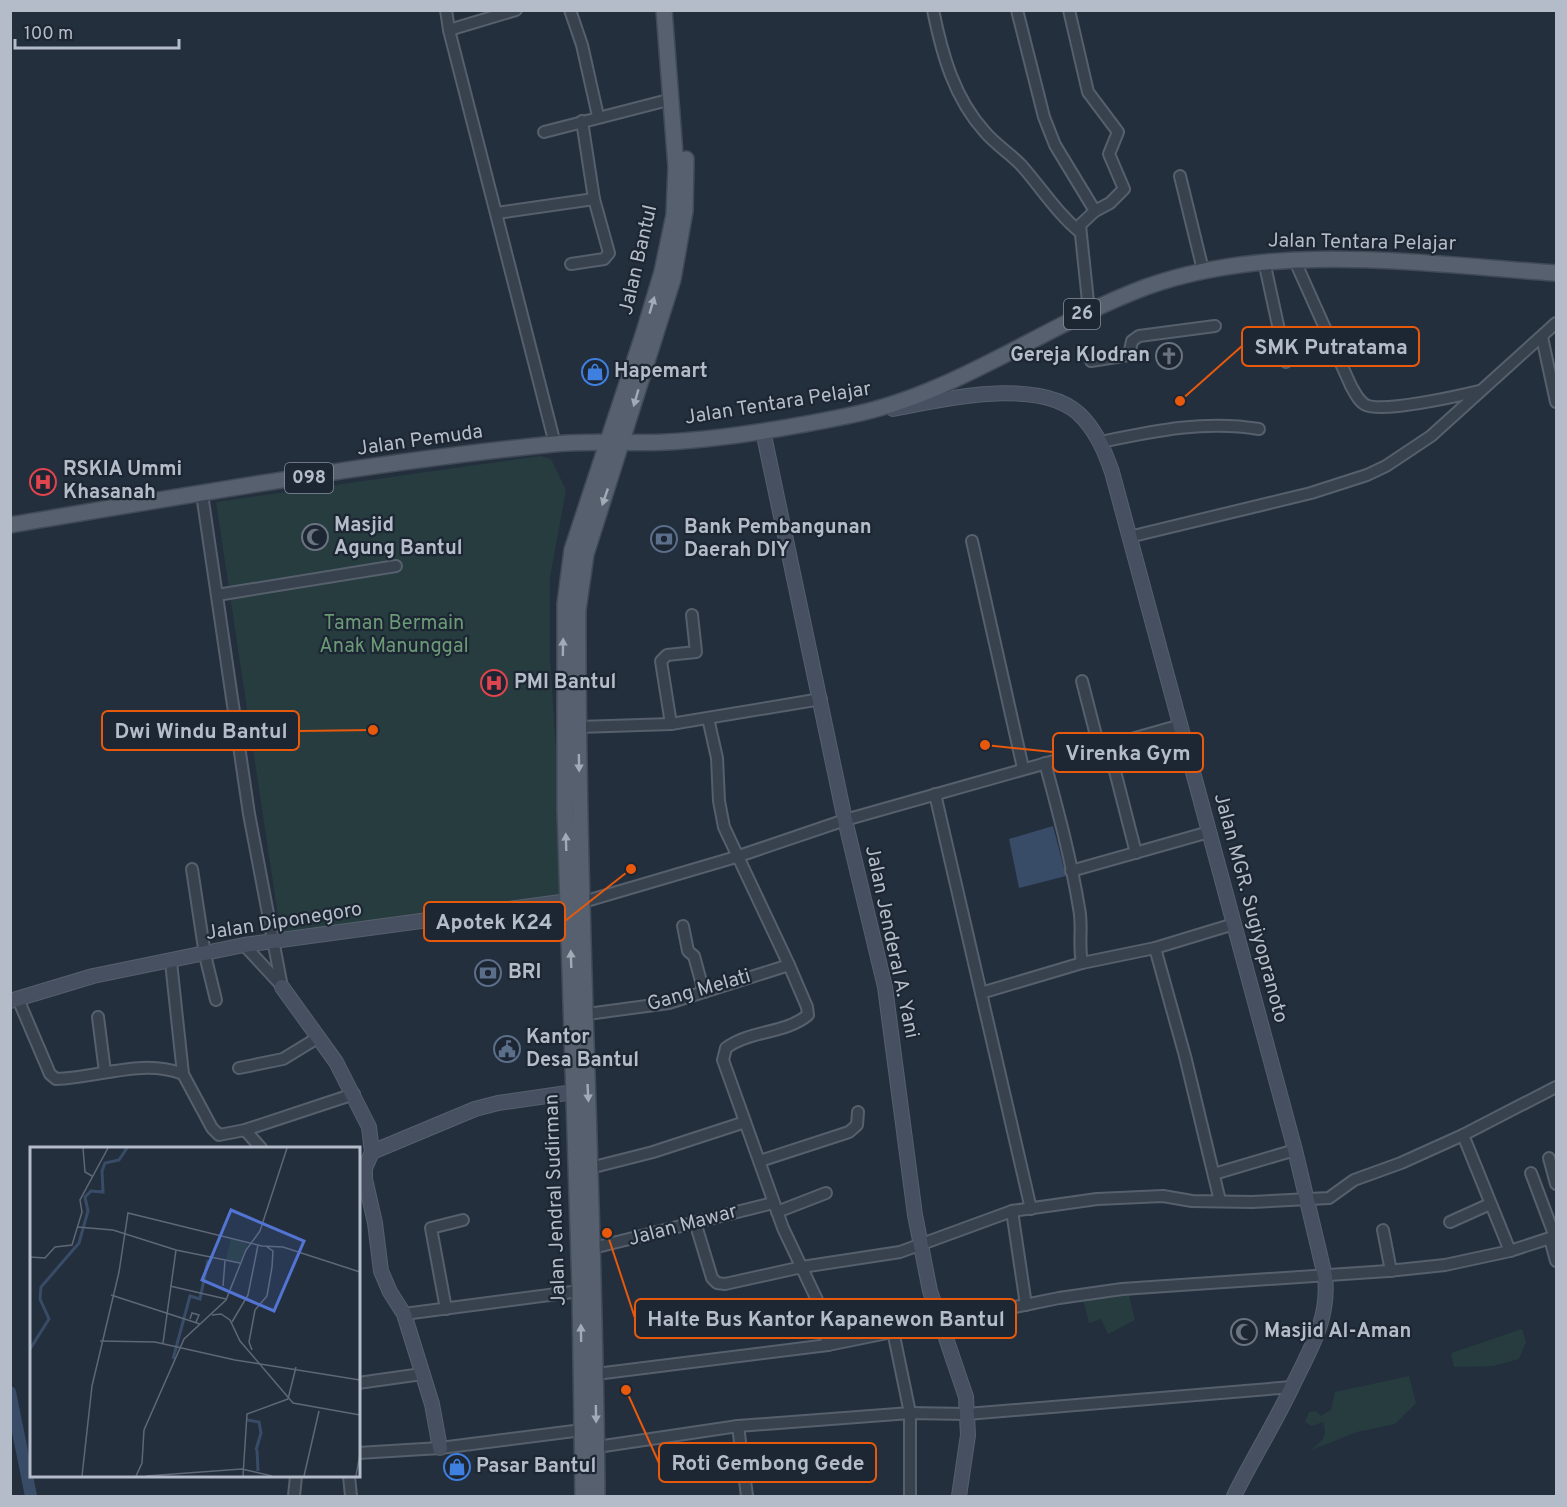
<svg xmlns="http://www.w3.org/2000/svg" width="1567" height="1507" viewBox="0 0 1567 1507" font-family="Overpass,sans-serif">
<rect width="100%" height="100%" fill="#242f3e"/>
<g fill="#263c3f">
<path d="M540,456l11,3 15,31 -16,88v81l16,239 -285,38 -65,-434z"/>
<path d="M1128,1291l7,29 -27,14 -7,-15 -12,4 -6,-24z"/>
<path d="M1522,1329l4,13 -7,17 -26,7 -39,1 -3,-14z"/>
<path d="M1409,1376l7,27 -21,21 -38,8 -46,18c12,-10 17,-13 12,-28l-11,4 -7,-4 4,-10 7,-1 5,5 10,-6 4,-18z"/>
</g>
<path fill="#394c67" d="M1053,826l13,50 -47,12 -10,-49z"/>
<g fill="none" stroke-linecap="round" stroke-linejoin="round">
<path stroke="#394c67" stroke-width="12" d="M10,1392l21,104"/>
<defs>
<g id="street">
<path d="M446,10l3,20 106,414"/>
<path d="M570,10l12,35 16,71"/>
<path d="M933,10c9,44 21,88 52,122 11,13 26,22 37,34 20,23 35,47 58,66"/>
<path d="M1017,10l27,107 11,28 40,66 -15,14 9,86"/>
<path d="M1069,10l19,82 30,40 -9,22 15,35 -14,14 -15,8"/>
<path d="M449,30l67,-20"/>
<path d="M544,132l128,-33"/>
<path d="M1180,176l23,94"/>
<path d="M497,213l97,-14"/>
<path d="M1294,259l57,127c4,7 8,16 15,19 17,8 92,-9 113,-14"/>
<path d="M1264,261l22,101"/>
<path d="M571,264l33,-5 5,-6 -15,-54 -12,-78"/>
<path d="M1542,337l14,65"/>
<path d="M1091,361l38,-6 3,-14 7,-5 76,-10"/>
<path d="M1101,442c53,-11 104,-22 158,-13"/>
<path d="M202,494l47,320 33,173"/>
<path d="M1129,537l182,-44 56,-18 19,-9 45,-30 125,-113"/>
<path d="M972,541l51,227"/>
<path d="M217,595l179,-29"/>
<path d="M1082,681l17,66"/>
<path d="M708,718l9,40 2,43 5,26 65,138 18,42 1,8c-23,19 -58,15 -82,33l-3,12 60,168 35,74 10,43"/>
<path d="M671,724l-10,-63 6,-6 29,-3 -4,-37"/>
<path d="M579,727l92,-3 150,-25"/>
<path d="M1108,744l28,109"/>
<path d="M1045,763c13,48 26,96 34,145 4,19 -1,34 3,55"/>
<path d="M935,794l96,415"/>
<path d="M192,869l13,86 11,45"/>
<path d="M1071,871l138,-39"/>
<path d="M583,902l153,-45 109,-37 336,-95"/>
<path d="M683,926l5,25 6,5 10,36"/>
<path d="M244,945l38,41"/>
<path d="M1155,948l30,108 35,145"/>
<path d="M171,962l12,112"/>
<path d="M981,993l101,-30 73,-15 79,-24"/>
<path d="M18,999l32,75 6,5c42,-1 86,-21 127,-5l29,54 7,7 26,-5 109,-36"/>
<path d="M580,1015l89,-12 120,-38"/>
<path d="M98,1017l7,55"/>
<path d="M239,1068l44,-9 36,-22"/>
<path d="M245,1130l16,18"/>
<path d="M1549,1158l7,26"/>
<path d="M760,1161l89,-29 8,-7 1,-13"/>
<path d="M590,1168l63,-16 92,-30"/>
<path d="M1531,1173l24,64"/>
<path d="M1214,1174l81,-24"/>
<path d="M1012,1211l14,94"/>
<path d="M777,1212l49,-19"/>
<path d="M695,1222l17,56 5,5 8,1 77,-17 98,-15 112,-41 85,-12 66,-3 29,5 60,1 77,-4 25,-18 47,-17 62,-28"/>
<path d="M1450,1222l40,-18"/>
<path d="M1383,1230l8,41"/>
<path d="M1550,1239l6,22"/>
<path d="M593,1248l180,-45"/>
<path d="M1510,1251l-47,-116 93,-48"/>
<path d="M446,1309l-15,-81 32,-8"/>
<path d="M404,1314l176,-23"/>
<path d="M893,1331l17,82v83"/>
<path d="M596,1374l232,-29 231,-47 63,-9 266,-18 57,-6 65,-14 46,-15"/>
<path d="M358,1383l64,-9"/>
<path d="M738,1426l9,70"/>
<path d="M597,1447l141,-21 172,-13 57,1 325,-27"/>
<path d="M358,1453l82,-5 142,-18"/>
<path d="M349,1476l2,20"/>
<path d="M294,1496l2,-20"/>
</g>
<g id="secondary">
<path d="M893,409c49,-9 153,-35 191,10 14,16 21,33 28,53l183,678 30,126c5,44 -16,75 -34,113 -18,37 -39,71 -57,107"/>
<path d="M763,431l82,389 40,167 30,228 15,76 36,106 2,38 -9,61"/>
<path d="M282,987l54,75 33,65 3,25 -7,16v11l10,44 6,48 9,21 14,22 28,90 8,44"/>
<path d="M10,1001l83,-25 151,-31 324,-44"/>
<path d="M372,1152l103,-43 23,-6 76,-11"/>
</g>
<g id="primary">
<path d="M10,525c181,-30 362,-63 544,-81 37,-4 75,0 112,-2 60,-3 122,-14 181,-26 108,-21 197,-91 299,-129 129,-46 277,-23 410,-14"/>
<path d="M583,1496l-3,-205 -15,-481v-206l7,-54 72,-218 18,-60 12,-57 2,-48 -12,-157"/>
<path d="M597,1496c-2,-295 -20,-590 -19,-886l8,-56 87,-275 12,-68 1,-52"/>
</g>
</defs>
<use href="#street" stroke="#565f6c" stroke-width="14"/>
<use href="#secondary" stroke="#565f6c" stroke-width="16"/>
<use href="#primary" stroke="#414a57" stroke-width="18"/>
<use href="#street" stroke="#38414e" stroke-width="10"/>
<use href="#secondary" stroke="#465061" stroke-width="14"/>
<use href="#primary" stroke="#56606e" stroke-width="15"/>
</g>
<defs><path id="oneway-solid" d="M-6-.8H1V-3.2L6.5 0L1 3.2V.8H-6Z" transform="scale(1.5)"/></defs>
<g fill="#a1aab7">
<use href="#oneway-solid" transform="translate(652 305) rotate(-74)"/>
<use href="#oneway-solid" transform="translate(636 398) rotate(106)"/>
<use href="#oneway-solid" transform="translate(605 497) rotate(109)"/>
<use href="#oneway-solid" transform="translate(563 647) rotate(-89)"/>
<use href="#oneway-solid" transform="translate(579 763) rotate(89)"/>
<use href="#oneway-solid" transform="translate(566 842) rotate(-92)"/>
<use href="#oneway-solid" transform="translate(571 959) rotate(-92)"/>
<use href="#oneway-solid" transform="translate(588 1093) rotate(87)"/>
<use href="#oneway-solid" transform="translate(581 1333) rotate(-91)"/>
<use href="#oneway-solid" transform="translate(596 1414) rotate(89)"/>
</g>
<defs>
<symbol id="church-ring" viewBox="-11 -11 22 22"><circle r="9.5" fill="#1d2633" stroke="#6b7280" stroke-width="1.5"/><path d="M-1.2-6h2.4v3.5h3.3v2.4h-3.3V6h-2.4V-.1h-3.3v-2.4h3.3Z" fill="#6b7280"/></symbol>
<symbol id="shop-ring" viewBox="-11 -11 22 22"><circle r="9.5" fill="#1d2633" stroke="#3f7fe0" stroke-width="1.5"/><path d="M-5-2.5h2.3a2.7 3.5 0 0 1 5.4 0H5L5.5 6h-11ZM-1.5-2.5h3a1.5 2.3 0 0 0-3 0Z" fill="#3f7fe0"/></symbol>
<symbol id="hospital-ring" viewBox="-11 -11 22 22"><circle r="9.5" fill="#1d2633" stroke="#e0444e" stroke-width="1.5"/><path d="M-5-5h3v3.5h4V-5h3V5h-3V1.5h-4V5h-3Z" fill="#e0444e"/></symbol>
<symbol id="mosque-ring" viewBox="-11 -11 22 22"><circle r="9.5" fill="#1d2633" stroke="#6b7280" stroke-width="1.5"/><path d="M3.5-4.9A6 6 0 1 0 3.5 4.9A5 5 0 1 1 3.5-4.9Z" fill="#6b7280"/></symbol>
<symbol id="bank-ring" viewBox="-11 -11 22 22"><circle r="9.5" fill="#1d2633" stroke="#5c6f8a" stroke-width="1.5"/><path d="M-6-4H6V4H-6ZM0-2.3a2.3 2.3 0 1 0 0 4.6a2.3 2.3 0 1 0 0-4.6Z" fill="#5c6f8a"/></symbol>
<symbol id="civic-ring" viewBox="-11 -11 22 22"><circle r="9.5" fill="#1d2633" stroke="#5c6f8a" stroke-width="1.5"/><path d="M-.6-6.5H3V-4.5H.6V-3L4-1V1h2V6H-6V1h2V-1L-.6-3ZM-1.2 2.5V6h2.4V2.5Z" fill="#5c6f8a"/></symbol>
</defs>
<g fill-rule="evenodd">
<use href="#church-ring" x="1154" y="341" width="30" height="30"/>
<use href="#shop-ring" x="580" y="357" width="30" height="30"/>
<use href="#hospital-ring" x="28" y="467" width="30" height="30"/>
<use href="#mosque-ring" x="300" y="522" width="30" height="30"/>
<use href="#bank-ring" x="649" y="524" width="30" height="30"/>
<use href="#hospital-ring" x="479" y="668" width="30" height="30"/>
<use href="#bank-ring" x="473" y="958" width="30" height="30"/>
<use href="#civic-ring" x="492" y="1034" width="30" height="30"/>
<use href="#mosque-ring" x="1229" y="1317" width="30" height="30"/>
<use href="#shop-ring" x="442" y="1452" width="30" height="30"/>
</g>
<g text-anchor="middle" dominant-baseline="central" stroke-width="4.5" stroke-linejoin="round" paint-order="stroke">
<g fill="#1d2633" stroke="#878f9c" stroke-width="1.5">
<rect x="1064" y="299" width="36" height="30" rx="4.5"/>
<rect x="285" y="463" width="48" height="30" rx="4.5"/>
</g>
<g font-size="18" font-weight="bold" fill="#b4bcc9">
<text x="1082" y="314">26</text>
<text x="309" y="478">098</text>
</g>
<g font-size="20" fill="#b4bcc9" stroke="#1d2633">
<text transform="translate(1362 243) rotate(1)">Jalan Tentara Pelajar</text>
<text transform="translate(639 260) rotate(-77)">Jalan Bantul</text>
<text transform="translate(778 404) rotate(-9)">Jalan Tentara Pelajar</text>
<text transform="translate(420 441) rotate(-8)">Jalan Pemuda</text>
<text transform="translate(1250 908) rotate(75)">Jalan MGR. Sugiyopranoto</text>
<text transform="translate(284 922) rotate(-9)">Jalan Diponegoro</text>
<text transform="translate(891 942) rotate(78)">Jalan Jenderal A. Yani</text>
<text transform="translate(699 991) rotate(-16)">Gang Melati</text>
<text transform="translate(556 1200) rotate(-92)">Jalan Jendral Sudirman</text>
<text transform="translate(683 1226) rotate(-15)">Jalan Mawar</text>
</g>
<g font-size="20" font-weight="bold" fill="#b4bcc9" stroke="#1d2633" text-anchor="start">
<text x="1150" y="356" text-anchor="end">Gereja Klodran</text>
<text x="614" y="372">Hapemart</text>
<text x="63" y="470">RSKIA Ummi<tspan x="63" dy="23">Khasanah</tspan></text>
<text x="334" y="526">Masjid<tspan x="334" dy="23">Agung Bantul</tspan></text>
<text x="684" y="528">Bank Pembangunan<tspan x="684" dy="23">Daerah DIY</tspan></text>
<text x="514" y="683">PMI Bantul</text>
<text x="508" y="973">BRI</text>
<text x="526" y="1038">Kantor<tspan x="526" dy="23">Desa Bantul</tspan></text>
<text x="1264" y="1332">Masjid Al-Aman</text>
<text x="476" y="1467">Pasar Bantul</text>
</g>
<g font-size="20" fill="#6b9a76" stroke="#1d2633">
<text x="394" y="624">Taman Bermain<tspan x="394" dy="23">Anak Manunggal</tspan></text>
</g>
</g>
<g transform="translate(30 1147)">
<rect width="330" height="330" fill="#242f3e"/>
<path d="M201,91l17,6 -8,19 -14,-4z" fill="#263c3f"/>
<path fill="none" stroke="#394c67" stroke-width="3" d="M0,202l19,-30 -9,-20 1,-12 38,-44 9,-32 -3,-14 6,-6 12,1 -1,-21 3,-8 14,-3 8,-12M143,212l17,-63 10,3 8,-39M217,273l12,2 2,11 -5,17M227,303l1,21"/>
<path fill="none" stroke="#5e6776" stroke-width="1.5" d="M53,1l2,24 7,4M47,80l36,3 63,20 64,13M0,110l15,1 10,-11 17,-2 10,-33 -2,-12 28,-52M140,139l56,13M193,139l2,-25M81,148l89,29M182,168l9,-1 9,6 10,21 53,62 67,12M160,172l2,-6 7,2 -3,7M202,175l16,-27 10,-50M70,194l55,1 80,18 125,20M133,196l13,-93M222,203l-3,-8 6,-32 12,-14 5,-29 1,-16 -6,-4M258,252l8,-32M52,329l10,-90 27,-114 9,-59 134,33 21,1 77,25M106,329l6,-13 2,-33 40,-91 42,-39 20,-50 14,-19 27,-83M116,329l96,-7 30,7M213,329l4,-62 41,-15M274,329l15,-65M326,329l4,-22"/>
<path fill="#5274d3" fill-opacity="0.15" stroke="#5274d3" stroke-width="3" d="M201,63l73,31 -30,70 -72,-31z"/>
<rect width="330" height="330" fill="none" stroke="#b4bcc9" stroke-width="3"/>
</g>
<path fill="none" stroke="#e8590c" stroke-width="2" d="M1180 401L1242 346M373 730L299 731M985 745L1053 752M631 869L565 921M607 1233L635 1318M626 1390L659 1463"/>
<g fill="#e8590c" stroke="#1d2633" stroke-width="2">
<circle cx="1180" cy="401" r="6"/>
<circle cx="373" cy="730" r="6"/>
<circle cx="985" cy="745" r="6"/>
<circle cx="631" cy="869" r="6"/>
<circle cx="607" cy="1233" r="6"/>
<circle cx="626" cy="1390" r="6"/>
</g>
<g fill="#1d2633" stroke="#e8590c" stroke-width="2">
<rect x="1242" y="327" width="177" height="39" rx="6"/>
<rect x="102" y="711" width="197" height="39" rx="6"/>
<rect x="1053" y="733" width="150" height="39" rx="6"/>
<rect x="424" y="902" width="141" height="39" rx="6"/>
<rect x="635" y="1299" width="381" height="39" rx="6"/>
<rect x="659" y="1443" width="217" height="39" rx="6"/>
</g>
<g font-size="21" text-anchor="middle" font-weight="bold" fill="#b4bcc9">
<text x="1331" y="354">SMK Putratama</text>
<text x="201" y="738">Dwi Windu Bantul</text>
<text x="1128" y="760">Virenka Gym</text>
<text x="494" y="929">Apotek K24</text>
<text x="826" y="1326">Halte Bus Kantor Kapanewon Bantul</text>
<text x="768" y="1470">Roti Gembong Gede</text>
</g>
<rect width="1567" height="1507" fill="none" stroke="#b4bcc9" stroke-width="24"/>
<path d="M15 39v9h164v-9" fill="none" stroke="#b4bcc9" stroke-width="3"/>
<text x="24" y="39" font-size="18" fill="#b4bcc9" stroke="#1d2633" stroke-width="4.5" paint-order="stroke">100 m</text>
</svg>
